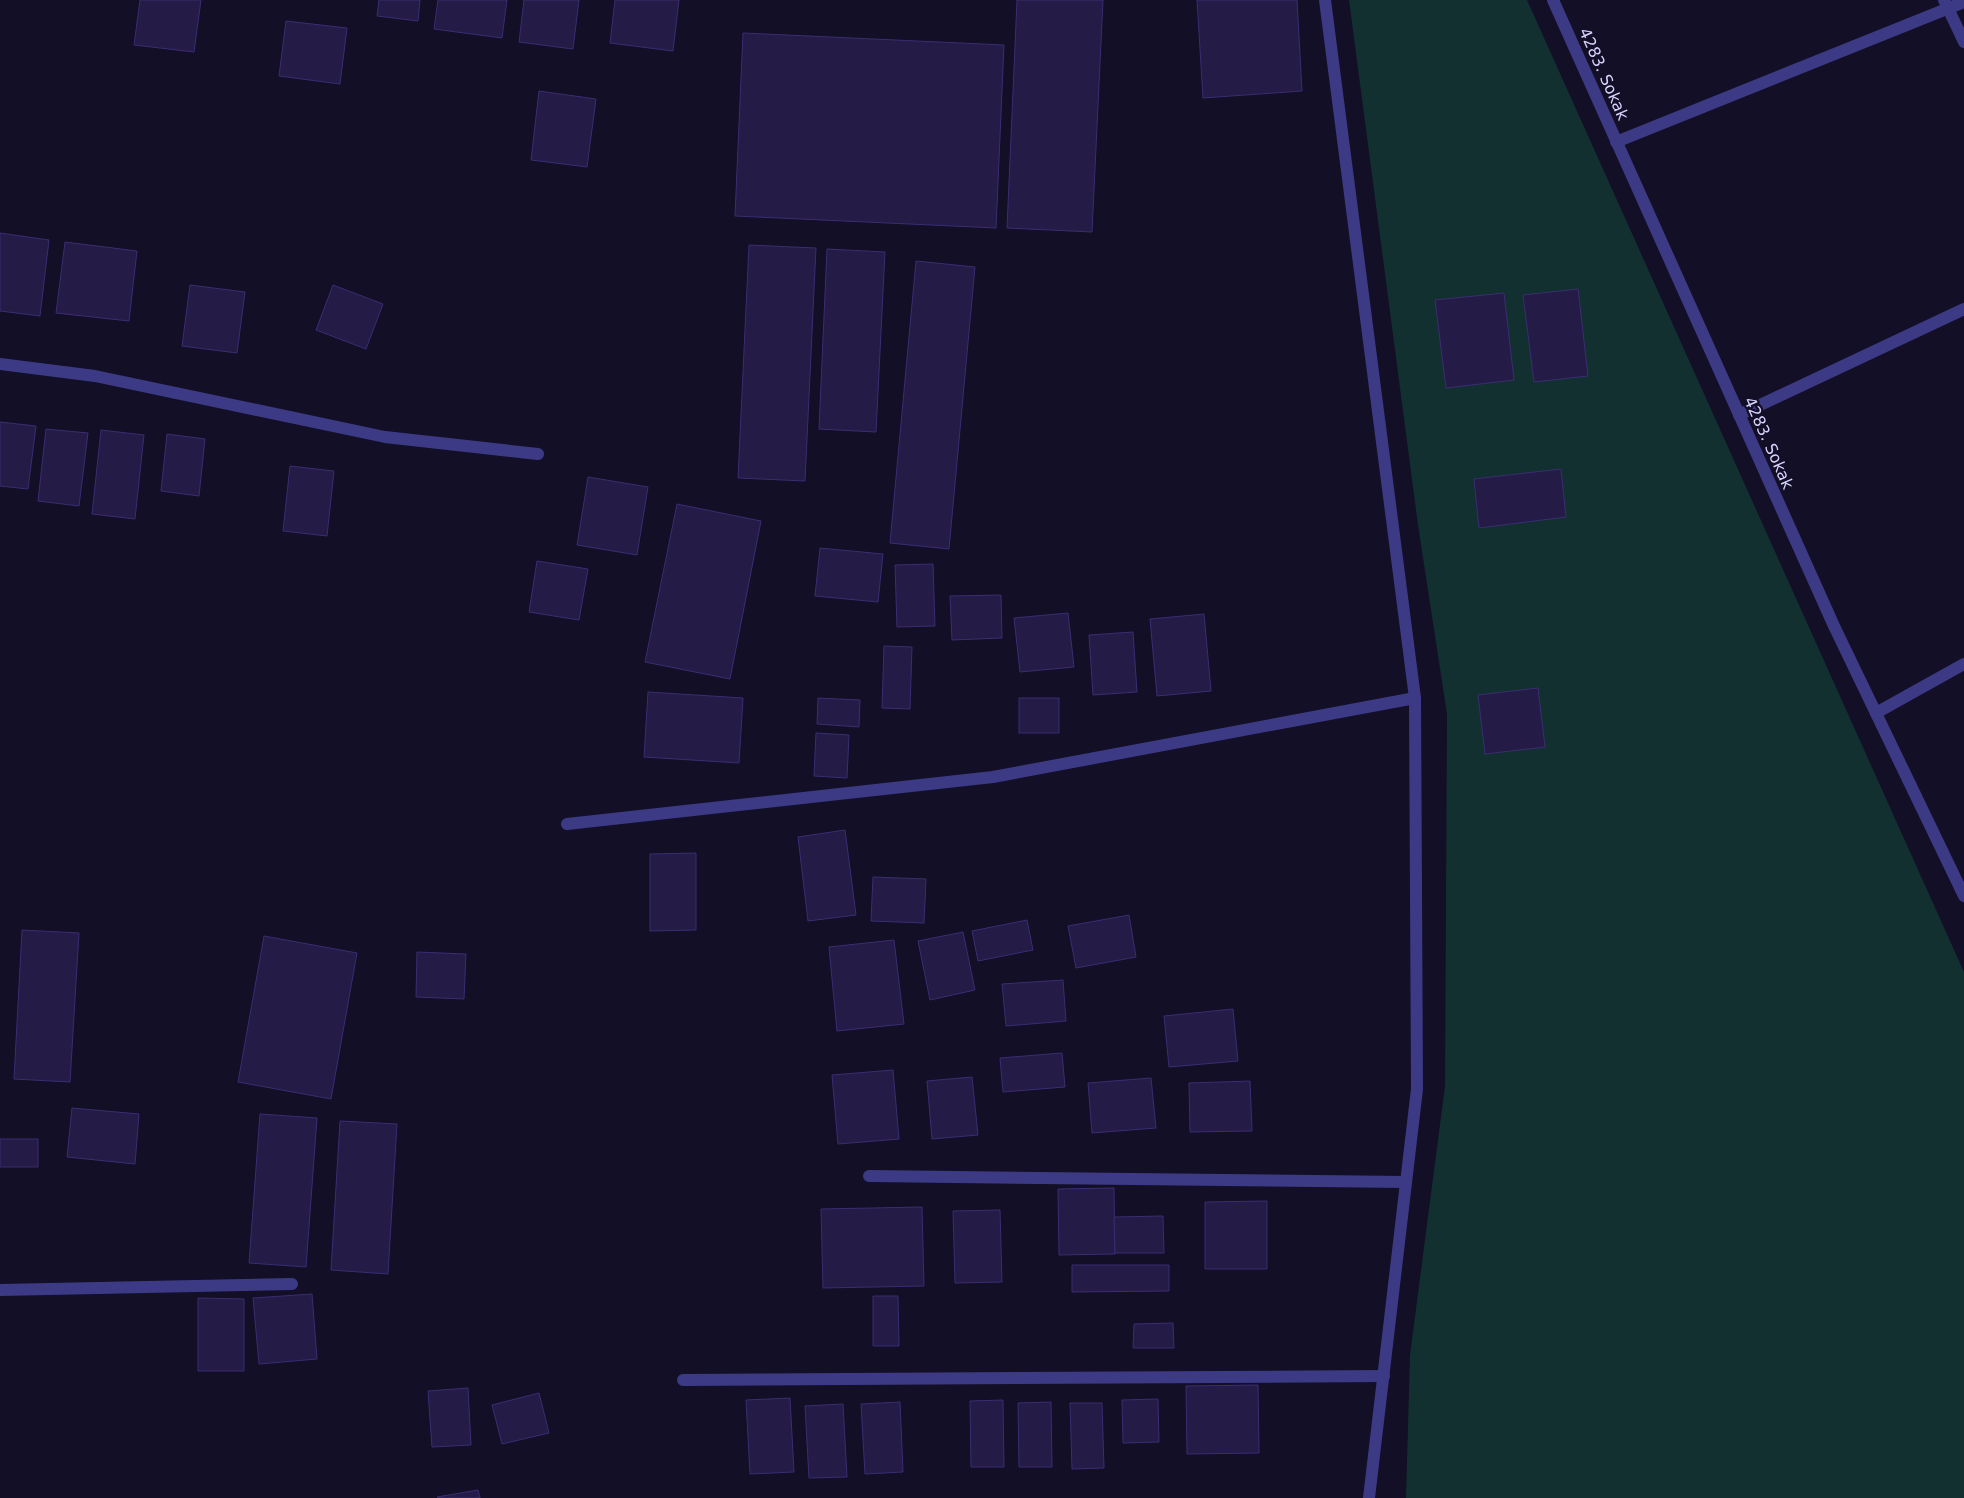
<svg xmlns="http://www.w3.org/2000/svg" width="1964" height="1498" viewBox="0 0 1964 1498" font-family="'DejaVu Sans',sans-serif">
<rect width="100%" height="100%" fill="#130f26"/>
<path fill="#12302f" d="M1349,0h178l437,972v526h-558l4,-143 35,-269 2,-372 -29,-189z"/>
<g fill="#241b47" stroke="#3b2d73">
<path d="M140,0h61l-7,52 -60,-7z"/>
<path d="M379,0h41l-2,21 -41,-5z"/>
<path d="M438,0h69l-5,38 -68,-9z"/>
<path d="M524,0h55l-6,49 -54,-7z"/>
<path d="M615,0h64l-6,51 -63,-8z"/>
<path d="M1017,0h86l-11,232 -85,-4z"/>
<path d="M1197,0h100l5,91 -99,7z"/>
<path d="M286,21l61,7 -7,56 -61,-8z"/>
<path d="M743,33l261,12 -8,183 -261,-12z"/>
<path d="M539,91l57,8 -9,68 -56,-7z"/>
<path d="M0,233l49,7 -9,76 -40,-5z"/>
<path d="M65,242l72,9 -8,70 -73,-8z"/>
<path d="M749,245l67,3 -11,233 -67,-3z"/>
<path d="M827,249l58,3 -9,180 -57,-3z"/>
<path d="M916,261l59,6 -26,282 -59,-6z"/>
<path d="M190,285l55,7 -8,61 -55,-7z"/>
<path d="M333,285l50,19 -17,45 -50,-19z"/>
<path d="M1578,289l10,87 -54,6 -11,-87z"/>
<path d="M1504,293l10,87 -68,8 -11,-88z"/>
<path d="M0,422l36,4 -8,63 -28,-3z"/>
<path d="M46,429l42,4 -9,73 -41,-5z"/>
<path d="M101,430l43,5 -9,84 -43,-5z"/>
<path d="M167,434l38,5 -6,57 -38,-5z"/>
<path d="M290,466l44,5 -7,65 -44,-5z"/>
<path d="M1561,469l5,48 -87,11 -5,-49z"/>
<path d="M588,477l60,10 -11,68 -60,-10z"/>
<path d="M677,504l84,17 -31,158 -85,-17z"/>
<path d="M820,548l63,6 -5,48 -63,-6z"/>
<path d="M537,561l51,8 -9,51 -50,-8z"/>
<path d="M933,564l2,62 -38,1 -2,-62z"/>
<path d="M1001,595l1,43 -50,2 -2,-44z"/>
<path d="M1068,613l6,54 -54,5 -6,-54z"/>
<path d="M1204,614l7,77 -54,5 -7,-77z"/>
<path d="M1133,632l4,60 -44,3 -4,-60z"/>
<path d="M884,646l28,1 -2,62 -28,-1z"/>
<path d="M1538,688l7,59 -60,7 -7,-59z"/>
<path d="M648,692l95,6 -4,65 -95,-6z"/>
<path d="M818,698l42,2 -1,27 -42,-3z"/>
<rect x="1019" y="698" width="40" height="35"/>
<path d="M816,733l33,2 -2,43 -33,-2z"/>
<path d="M845,830l11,85 -48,6 -10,-84z"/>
<path d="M696,853v77l-46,1v-77z"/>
<path d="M873,877l53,2 -2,44 -53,-2z"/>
<path d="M1129,915l7,42 -60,11 -8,-42z"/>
<path d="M1027,920l6,30 -55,11 -6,-30z"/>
<path d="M22,930l57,3 -9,149 -56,-3z"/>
<path d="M963,932l12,58 -45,10 -12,-59z"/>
<path d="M264,936l93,17 -26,146 -93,-17z"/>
<path d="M894,940l10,84 -67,7 -8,-84z"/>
<path d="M417,952l49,2 -2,45 -48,-2z"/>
<path d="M1063,980l3,41 -60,5 -4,-42z"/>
<path d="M1233,1009l5,52 -69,6 -5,-51z"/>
<path d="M1062,1053l3,34 -62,5 -3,-34z"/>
<path d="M893,1070l6,69 -61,5 -6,-69z"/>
<path d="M972,1077l6,58 -46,4 -5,-58z"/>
<path d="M1151,1078l5,50 -64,5 -4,-50z"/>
<path d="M1250,1081l2,50 -62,1 -1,-49z"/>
<path d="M72,1108l67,6 -4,50 -68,-7z"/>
<path d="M260,1114l57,4 -11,149 -57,-4z"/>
<path d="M340,1121l57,3 -9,150 -57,-4z"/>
<rect x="0" y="1139" width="38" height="28"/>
<path d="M1114,1188l1,66 -56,1 -1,-66z"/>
<path d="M1267,1201v68h-62v-67z"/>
<path d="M922,1207l2,79 -101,2 -2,-79z"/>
<path d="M1000,1210l2,72 -47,1 -2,-72z"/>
<path d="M1163,1216l1,37h-49l-1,-36z"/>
<path d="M1072,1265h97v26l-97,1z"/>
<path d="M312,1294l5,65 -58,5 -6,-66z"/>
<path d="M873,1296h25l1,50h-26z"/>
<path d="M198,1298l46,1v72h-46z"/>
<path d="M1173,1323l1,25h-41l1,-24z"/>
<path d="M1258,1385l1,68 -72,1 -1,-68z"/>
<path d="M468,1388l3,57 -39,2 -4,-56z"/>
<path d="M539,1393l10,40 -47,11 -10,-39z"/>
<path d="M790,1398l4,74 -44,2 -4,-74z"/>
<path d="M1158,1399l1,43 -36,1 -1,-43z"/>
<path d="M1003,1400l1,67h-33l-1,-66z"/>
<path d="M900,1402l3,70 -38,2 -4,-70z"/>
<path d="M1051,1402l1,65h-33l-1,-64z"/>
<path d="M1070,1403h32l2,65 -32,1z"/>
<path d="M843,1404l4,73 -38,1 -4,-72z"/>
<path d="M478,1490l2,8h-42l-1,-1z"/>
</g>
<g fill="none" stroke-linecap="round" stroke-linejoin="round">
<g stroke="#3d3a85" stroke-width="12">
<path d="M1325,0l90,698 2,391 -48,409"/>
<path d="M1553,0l281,626 130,270"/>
<path d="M1944,0l20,42"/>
<path d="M1616,142l348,-140"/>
<path d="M0,364l95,12 290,61 153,17"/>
<path d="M1739,415l225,-106"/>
<path d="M1876,713l88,-49"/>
<path d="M567,824l426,-47 422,-79"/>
<path d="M869,1176l537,6"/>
<path d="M0,1290l292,-6"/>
<path d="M683,1380l701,-4"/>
</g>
</g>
<g text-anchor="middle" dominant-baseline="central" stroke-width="4.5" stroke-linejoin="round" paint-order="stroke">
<g font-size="16" fill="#d9d4ff" stroke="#130f26">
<text transform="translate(1604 74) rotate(66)">4283. Sokak</text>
<text transform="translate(1769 443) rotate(66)">4283. Sokak</text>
</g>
</g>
</svg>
